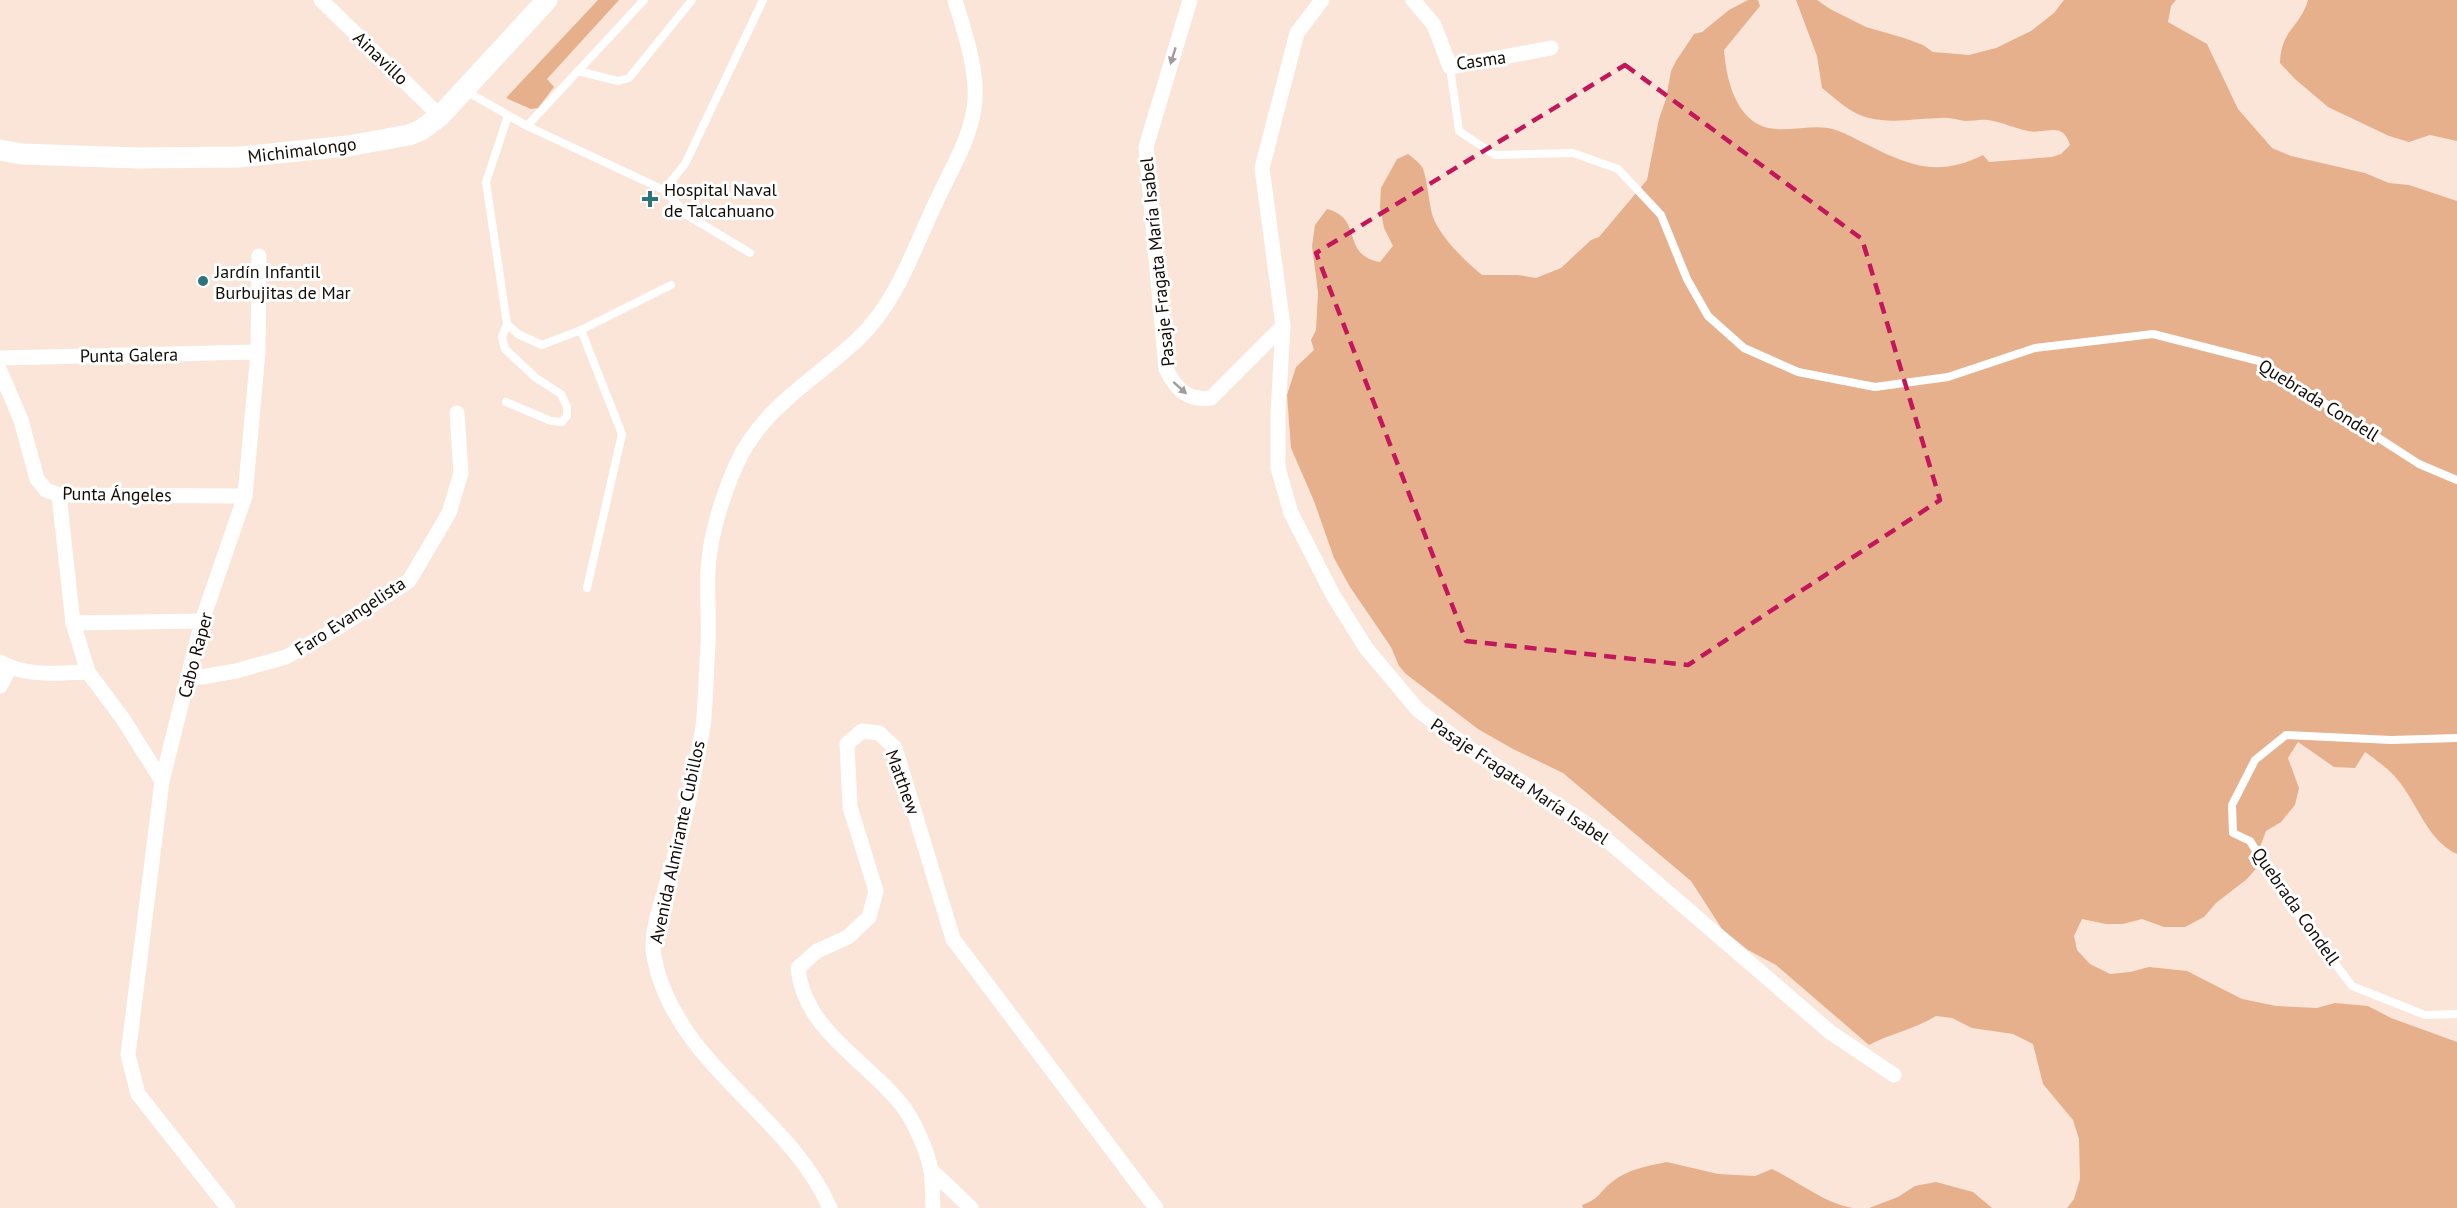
<svg xmlns="http://www.w3.org/2000/svg" width="2457" height="1208" viewBox="0 0 2457 1208" font-family="'PT Sans',sans-serif">
<rect width="100%" height="100%" fill="#fbe5d8"/>
<g fill="#e6b08d">
<path d="M598,0h21l-72,79 7,8 -16,21 -7,1 -25,-11z"/>
<path d="M1748,0h10l2,6 -36,44c2,25 9,59 32,73 21,13 50,1 72,5 15,3 25,10 38,16 41,21 72,34 117,11l6,7 63,-5 9,-3 9,-9c-8,-25 -24,-10 -42,-14 -14,-3 -26,-9 -40,-11 -8,-1 -16,1 -23,1 -8,-1 -15,-4 -23,-3 -24,0 -49,6 -73,0 -18,-4 -33,-19 -47,-30l-5,-32 -21,-56h21l13,9 36,18 38,11 19,7 10,7 36,3 27,-7 35,-17 23,-18 10,-13h112l-5,6 -3,16 39,22 31,65 34,39 19,8 74,17 24,10 20,2 48,16v653c-30,-14 -39,-50 -60,-75 -8,-10 -21,-19 -32,-27l-10,16 -21,-1 -36,-25 -10,16 11,30 -4,17 -14,17 -15,9 -6,16 -1,18 -12,14 -31,24 -12,14 -19,10h-21l-22,-8 -19,5h-17l-24,-5 -8,17 3,14 13,14 20,10 20,-2 19,-5 38,4 55,28 34,7 41,2 18,-5 33,3 23,12 66,24v166h-390l7,-9 6,-20 -1,-40 -6,-19 -30,-36 -10,-40 -20,-10 -41,-6 -20,-10 -16,-2c-21,13 -44,17 -67,29l-93,-80 -28,-15 -26,-21 -31,-48 -128,-108 -50,-24 -35,-20 -72,-55 -7,-8 -8,-19 -41,-60 -16,-29 -20,-57 -23,-53 -4,-53 9,-28 18,-17 -3,-10 5,-10 2,-38 -6,-46 3,-21 12,-16c37,9 13,46 53,53l13,-16 -9,-18 -4,-21 1,-19 16,-29 11,-5c5,4 11,8 14,13 5,8 7,38 11,50 7,20 33,45 49,58h36l18,3 25,-10 30,-28 8,-3 48,-57 12,-61 7,-20 5,-28 5,-10 18,-27 8,-2 27,-22z"/>
<path d="M2308,0h149v141l-27,-6 -21,7 -20,-6 -61,-29 -33,-28 -15,-16c1,-34 20,-35 28,-63z"/>
<path d="M1667,1162l51,12 37,2 17,-7c26,12 52,34 81,39h-270l-1,-3c19,-7 16,-12 30,-23 16,-13 35,-16 55,-20z"/>
<path d="M1936,1182l37,10 19,16h-123l29,-11 17,-11z"/>
</g>
<g fill="none" stroke-linecap="round" stroke-linejoin="round">
<g stroke="#fff" stroke-width="8">
<path d="M1450,67l9,64 36,24 78,-2 45,16 43,46 26,64 21,37 36,32 54,24 77,15 73,-10 87,-29 118,-14 106,27 160,103 38,16"/>
<path d="M578,71l40,10 11,-3 63,-78"/>
<path d="M466,91l61,35 137,64 21,-26 78,-164"/>
<path d="M508,116l-22,66 21,142 11,10 24,11 39,-15 90,-45"/>
<path d="M527,126l117,-126"/>
<path d="M664,190l23,25 63,38"/>
<path d="M581,330l41,104 -35,154"/>
<path d="M506,402l45,19 11,1 5,-6v-9l-6,-13 -25,-16 -31,-29 -3,-12 5,-13"/>
<path d="M2457,738l-66,2 -105,-5 -31,25 -23,45 1,28 17,8 38,60 64,85 73,29 32,-1"/>
</g>
<g stroke="#fff" stroke-width="15">
<path d="M321,0l119,116"/>
<path d="M1190,0l-44,147 20,222c10,20 21,32 45,29l72,-72"/>
<path d="M1322,0l-25,33 -35,135 21,158 -5,88v54l13,45 42,82 33,53 52,62 55,41 120,77 237,204 64,43"/>
<path d="M1413,0l21,25 16,42 101,-19"/>
<path d="M0,358l258,-6"/>
<path d="M0,371l21,49 16,59 9,11 13,5 186,1"/>
<path d="M59,495l14,128 15,49 35,47 39,62"/>
<path d="M73,623l129,-2"/>
<path d="M0,662c26,15 59,11 88,10"/>
<path d="M189,679l47,-8 50,-14 50,-28 73,-48 40,-68 12,-40 -4,-60"/>
<path d="M0,686l10,-18"/>
<path d="M931,1170l40,38"/>
<path d="M228,1208l-90,-114 -10,-39 34,-274 40,-160 43,-125 13,-144 1,-96"/>
<path d="M830,1208c-40,-91 -143,-137 -172,-235 -2,-8 -5,-18 -5,-26 0,-18 6,-37 11,-54 9,-33 20,-65 26,-99 4,-22 9,-45 13,-67 3,-27 3,-55 5,-82 1,-25 -1,-50 0,-75 2,-37 14,-72 28,-105 26,-58 79,-85 123,-127 38,-36 55,-90 77,-136 14,-31 37,-67 39,-102 2,-33 -11,-69 -20,-100"/>
<path d="M933,1208c-1,-12 0,-25 -2,-37 -3,-19 -18,-53 -30,-67 -36,-45 -97,-74 -103,-136l19,-17 31,-14 21,-20 7,-26 -26,-84 -3,-63 15,-13 17,2 16,15 58,191 203,269"/>
</g>
<path stroke="#fff" stroke-width="21" d="M0,150l22,4 115,4 102,-1 109,-11 61,-11 12,-5 19,-14 107,-116"/>
</g>
<defs><path id="oneway-solid" d="M-6-.8H1V-3.2L6.5 0L1 3.2V.8H-6Z" transform="scale(1.5)"/></defs>
<g fill="#a09e9c">
<use href="#oneway-solid" transform="translate(1173 56) rotate(107)"/>
<use href="#oneway-solid" transform="translate(1180 388) rotate(42)"/>
</g>
<path fill="none" stroke="#c2185b" stroke-width="4.5" stroke-dasharray="12 8" stroke-linejoin="round" d="M1625,65l237,174 78,261 -252,165 -222,-24 -150,-388z"/>
<g fill="#2b747b" stroke="#fff" stroke-width="2">
<path d="M647 190h6v6h6v6h-6v6h-6v-6h-6v-6h6z"/>
<circle cx="203" cy="281" r="6"/>
</g>
<g text-anchor="middle" dominant-baseline="central" stroke-width="6" stroke-linejoin="round" paint-order="stroke">
<g font-size="18" fill="#120c07" stroke="#fff">
<text transform="translate(381 58) rotate(44)">Ainavillo</text>
<text transform="translate(1481 60) rotate(-8)">Casma</text>
<text transform="translate(302 150) rotate(-7)">Michimalongo</text>
<text transform="translate(1157 262) rotate(-96)">Pasaje Fragata María Isabel</text>
<text transform="translate(129 355) rotate(-1)">Punta Galera</text>
<text transform="translate(2319 400) rotate(32)">Quebrada Condell</text>
<text transform="translate(117 494) rotate(1)">Punta Ángeles</text>
<text transform="translate(350 616) rotate(-33)">Faro Evangelista</text>
<text transform="translate(195 655) rotate(-75)">Cabo Raper</text>
<text transform="translate(1520 781) rotate(34)">Pasaje Fragata María Isabel</text>
<text transform="translate(903 782) rotate(70)">Matthew</text>
<text transform="translate(677 842) rotate(-78)">Avenida Almirante Cubillos</text>
<text transform="translate(2296 906) rotate(55)">Quebrada Condell</text>
</g>
<g font-size="18" fill="#120c07" stroke="#fff" text-anchor="start">
<text x="664" y="189">Hospital Naval<tspan x="664" dy="21">de Talcahuano</tspan></text>
<text x="215" y="271">Jardín Infantil<tspan x="215" dy="21">Burbujitas de Mar</tspan></text>
</g>
</g>
</svg>
